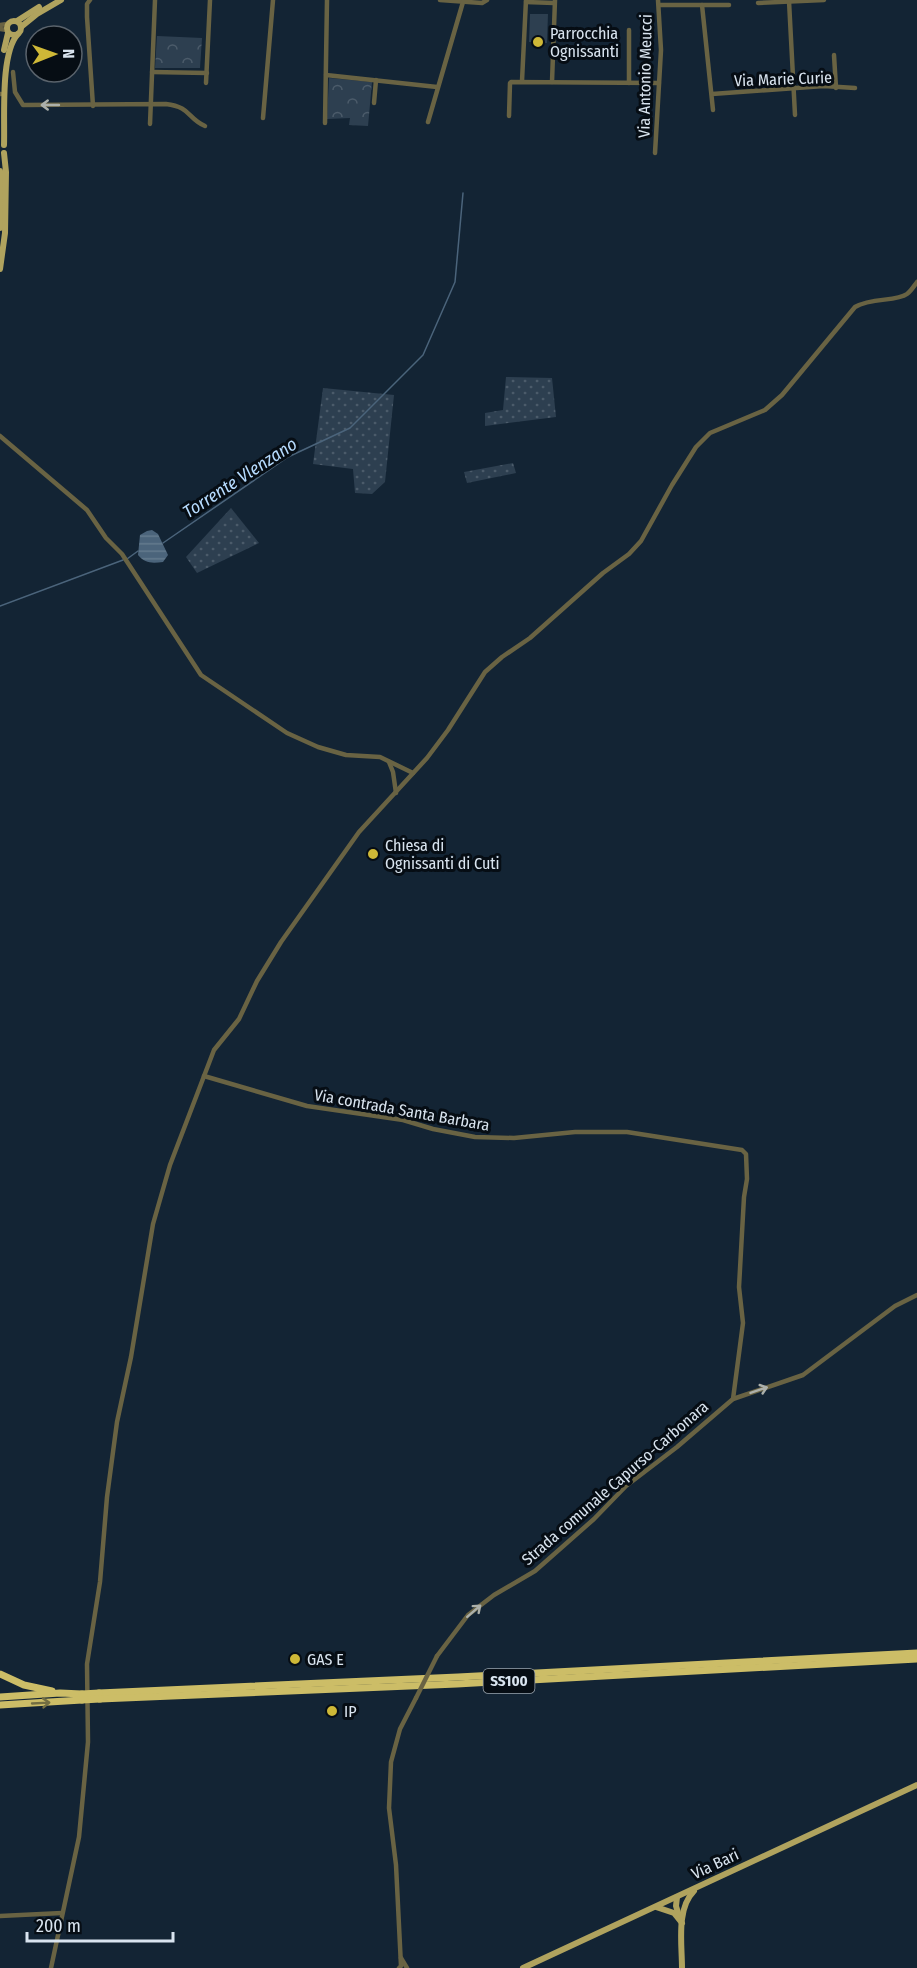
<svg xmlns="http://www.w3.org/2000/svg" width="917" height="1968" viewBox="0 0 917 1968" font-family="'Fira Sans Condensed',sans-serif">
<defs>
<pattern id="grass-dots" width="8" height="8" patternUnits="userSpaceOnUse" patternTransform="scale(1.5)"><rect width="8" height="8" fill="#2d3f50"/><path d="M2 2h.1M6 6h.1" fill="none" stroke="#4b5b6a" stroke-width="1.8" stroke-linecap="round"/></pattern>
<pattern id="park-crowns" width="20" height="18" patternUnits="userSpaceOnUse" patternTransform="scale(1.5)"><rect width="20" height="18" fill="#2d3f50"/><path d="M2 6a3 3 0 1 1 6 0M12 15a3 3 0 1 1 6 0" fill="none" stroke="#4b5b6a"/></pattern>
<pattern id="water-rules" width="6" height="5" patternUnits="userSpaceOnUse" patternTransform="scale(1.5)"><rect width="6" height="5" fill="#4b647b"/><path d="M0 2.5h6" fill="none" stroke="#647a8e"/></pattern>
</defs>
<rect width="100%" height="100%" fill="#132434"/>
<g fill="url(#grass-dots)">
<path d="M506,377l46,1 4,39 -71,9v-13l18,-3z"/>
<path d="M323,388l71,7 -9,87 -13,12 -17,-1 -2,-24 -40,-5z"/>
<path d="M513,463l3,10 -49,10 -3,-11z"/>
<path d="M231,508l28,35 -62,30 -11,-16z"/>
</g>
<g fill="url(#park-crowns)">
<path d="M157,36l45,2 -2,30h-45z"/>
<path d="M329,78l43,4 -4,44 -19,-1 1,-7 -23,1z"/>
</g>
<path fill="#2d3f50" d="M530,14h18l-1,29 -18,-1z"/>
<path fill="url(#water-rules)" d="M152,530l6,4 10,21 -5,7c-10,1 -18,2 -25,-7l2,-20 7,-4z"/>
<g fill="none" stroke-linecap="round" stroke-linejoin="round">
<g stroke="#4b647b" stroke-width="1.5">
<path d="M163,543l125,-86 62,-29 73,-73 32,-73 8,-89"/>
<path d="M127,559l11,-8"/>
<path d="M0,606l123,-46"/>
</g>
<g stroke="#696343" stroke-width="4.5">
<path d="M90,0l-3,4v13l6,89"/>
<path d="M440,0l42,3 5,-3"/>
<path d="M789,1l6,114"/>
<path d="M526,2l28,1"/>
<path d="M758,3l66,-3"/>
<path d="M659,5h70"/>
<path d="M702,5l11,105"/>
<path d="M0,25l7,-1"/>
<path d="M0,29l7,1"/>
<path d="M834,55l2,33"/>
<path d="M13,72l2,20 8,13 143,-1c25,3 21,14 39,22"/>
<path d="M152,72l55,1"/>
<path d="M326,75l111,12"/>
<path d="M522,81l4,-81"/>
<path d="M552,82l3,-82"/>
<path d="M206,83l4,-83"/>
<path d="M629,83v-53"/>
<path d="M0,94h1"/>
<path d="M712,94l112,-8 31,2"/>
<path d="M374,103l2,-23"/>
<path d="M509,116l1,-33 1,-1 148,1"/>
<path d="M263,118l10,-118"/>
<path d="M428,122l35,-120"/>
<path d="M325,123l2,-123"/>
<path d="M150,124l5,-124"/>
<path d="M655,153l6,-103 -3,-50"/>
<path d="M0,436l87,74 19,28 16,16 79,121 86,58 31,14 28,8 34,2 33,16"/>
<path d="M389,762l4,10 3,21"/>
<path d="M204,1076l103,30 96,14 30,9 42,8 39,1 61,-6h52l115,18 4,4 1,25 -3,18 -5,90 4,36 -10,76"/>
<path d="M437,1656l31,-41 26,-20 41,-24 59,-52 32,-33 51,-39 56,-48 70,-24 92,-69 22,-11"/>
<path d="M0,1916l62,-3"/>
<path d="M401,1958l6,10"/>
<path d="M51,1968l28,-131 9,-95 -1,-78 13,-82 7,-85 10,-75 14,-65 22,-133 17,-59 44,-115 25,-31 18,-38 24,-39 78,-110 68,-74 21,-28 37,-58 17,-15 28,-19 73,-65 26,-19 12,-13 31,-56 24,-38 14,-14 55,-23 17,-15 73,-88c17,-10 41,-5 52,-13 4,-3 7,-8 10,-12"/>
<path d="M399,1968l2,-2 -5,-101 -7,-57 2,-46 9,-33 16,-31"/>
</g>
<g stroke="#b0a35e" stroke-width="6">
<circle cx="14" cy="28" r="7"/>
<path d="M17,21l22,-14"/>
<path d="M21,27l16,-13 24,-14"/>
<path d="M4,50l4,-17"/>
<path d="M4,145c1,-27 -4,-92 14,-111"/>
<path d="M0,171v57"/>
<path d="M0,269l5,-36 1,-61 -2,-19"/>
<path d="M677,1897l-1,9 3,10"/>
<path d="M656,1907l18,6 8,10"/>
<path d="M523,1968l394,-183"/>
<path d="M682,1968c0,-24 -6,-59 12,-77"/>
</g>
<g stroke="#ccbd67" stroke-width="7">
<path d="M0,1674l24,11 28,6"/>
<path d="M99,1693l359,-16 459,-24"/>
<path d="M0,1697l60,-4 22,1"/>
<path d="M100,1699l357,-15 460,-25"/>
<path d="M0,1705l82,-5"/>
</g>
<path stroke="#696343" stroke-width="4.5" d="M416,1698l21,-42"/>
<g stroke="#ccbd67" stroke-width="7">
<path d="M82,1694l17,-1"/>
<path d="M82,1700l18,-1"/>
</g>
</g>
<defs><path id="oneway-shaft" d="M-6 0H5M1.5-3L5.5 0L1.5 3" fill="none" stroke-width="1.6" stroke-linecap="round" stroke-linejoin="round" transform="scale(1.5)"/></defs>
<g stroke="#acb0aa">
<use href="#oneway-shaft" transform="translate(50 105) rotate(-180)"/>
<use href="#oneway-shaft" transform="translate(759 1390) rotate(-19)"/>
<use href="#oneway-shaft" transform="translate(474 1611) rotate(-41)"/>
</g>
<use stroke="#736e42" href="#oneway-shaft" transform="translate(41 1703) rotate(-3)"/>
<g fill="#ceb837" stroke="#060d14" stroke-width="2">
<circle cx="538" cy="42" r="6"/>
<circle cx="373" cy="854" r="6"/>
<circle cx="295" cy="1659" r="6"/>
<circle cx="332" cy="1711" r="6"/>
</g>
<g text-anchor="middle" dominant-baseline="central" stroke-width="6" stroke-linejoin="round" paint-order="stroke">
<rect fill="#060d14" stroke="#9aa4ad" stroke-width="1.5" x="483.5" y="1669" width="51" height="24" rx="4.5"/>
<g font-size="15" font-weight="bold" fill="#d9e4ef">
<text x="509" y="1681">SS100</text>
</g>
<g font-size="16" fill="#d9e4ef" stroke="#060d14" text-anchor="start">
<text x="550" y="33">Parrocchia<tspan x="550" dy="18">Ognissanti</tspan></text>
<text x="385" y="845">Chiesa di<tspan x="385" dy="18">Ognissanti di Cuti</tspan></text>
<text x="307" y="1659">GAS E</text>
<text x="344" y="1711">IP</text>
</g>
<g font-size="16" fill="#d9e4ef" stroke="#060d14">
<text transform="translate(645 76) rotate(-89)">Via Antonio Meucci</text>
<text transform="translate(783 79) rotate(-2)">Via Marie Curie</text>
<text transform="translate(402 1110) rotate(10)">Via contrada Santa Barbara</text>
<text transform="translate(615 1483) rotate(-41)">Strada comunale Capurso-Carbonara</text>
<text transform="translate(715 1864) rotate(-25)">Via Bari</text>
</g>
<g font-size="18" font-style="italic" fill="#b6dbfe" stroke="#060d14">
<text transform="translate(240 478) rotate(-33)">Torrente Vlenzano</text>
</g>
</g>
<g transform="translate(54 54) rotate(89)"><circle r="28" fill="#060d14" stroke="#5a636c" stroke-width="1.5"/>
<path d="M0-4.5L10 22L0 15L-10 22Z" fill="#ceb837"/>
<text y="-9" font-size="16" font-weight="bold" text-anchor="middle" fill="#d9e4ef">N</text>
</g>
<path d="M27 1932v9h146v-9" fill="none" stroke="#d9e4ef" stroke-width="3"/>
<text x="36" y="1932" font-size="18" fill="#d9e4ef" stroke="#060d14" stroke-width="4.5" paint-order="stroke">200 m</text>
</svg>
